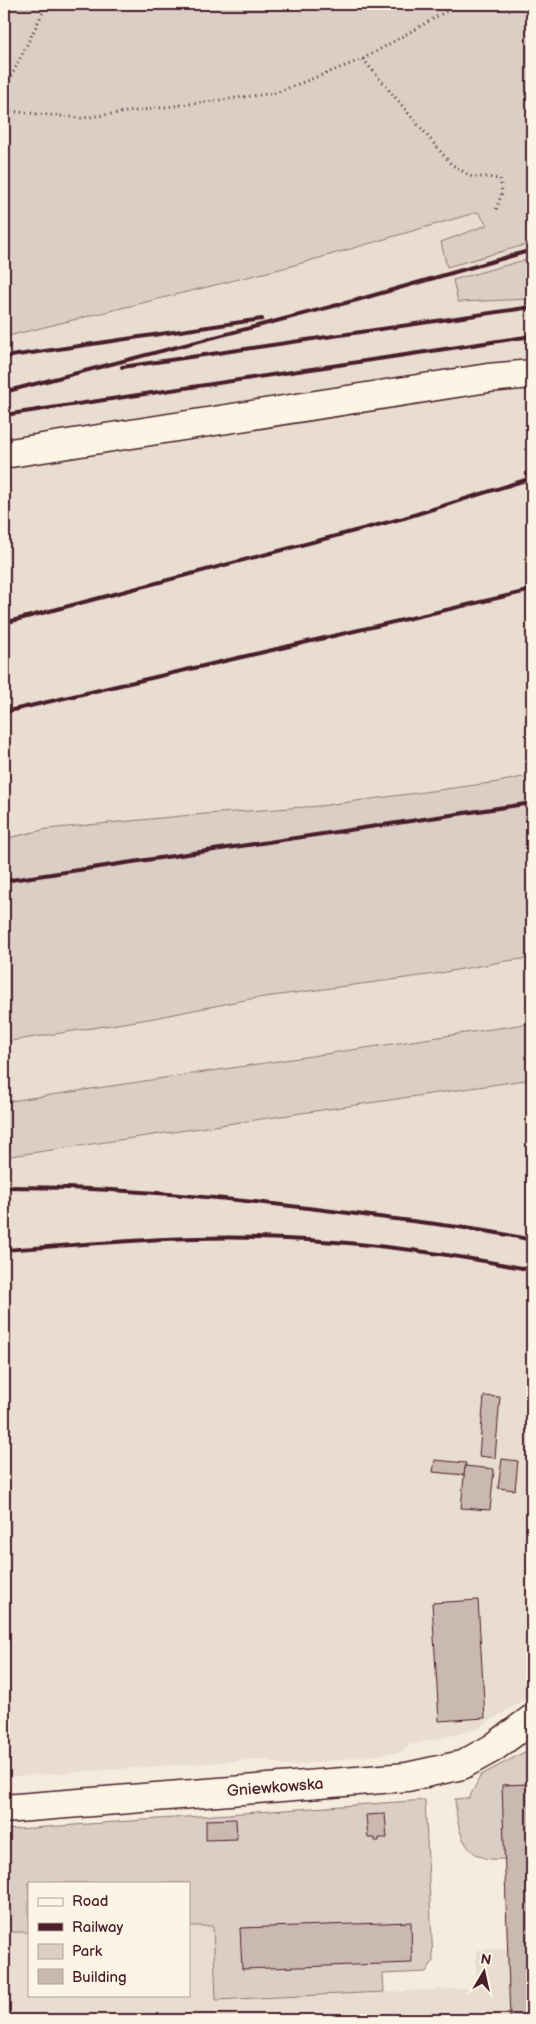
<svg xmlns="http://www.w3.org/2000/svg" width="536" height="2024" viewBox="0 0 536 2024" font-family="'Balsamiq Sans',sans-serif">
<rect width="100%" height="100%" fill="#f5ecde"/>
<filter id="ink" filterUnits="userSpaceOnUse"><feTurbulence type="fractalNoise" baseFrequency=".02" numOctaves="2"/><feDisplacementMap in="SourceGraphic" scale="10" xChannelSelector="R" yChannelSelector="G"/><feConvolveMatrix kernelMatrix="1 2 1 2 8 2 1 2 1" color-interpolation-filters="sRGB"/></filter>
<g filter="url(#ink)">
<g fill="#e8ddd0">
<path d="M4,4h528v1691l-57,35 -65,15 -8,7 -116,14 -22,-7 -260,18z"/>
<path d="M189,1926h24l4,74 259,-12v-38l56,-1v71h-528v-88h25v63h160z"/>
</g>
<g fill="#dbcec4" stroke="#927678">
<path d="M4,4h528v239l-85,24 -6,-25 46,-17 -9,-13 -190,55 -284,70z"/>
<path d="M532,258v41l-74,3 -5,-22z"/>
<path d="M532,775v183l-26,3 -71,13 -185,25 -101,20 -145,23v-203l43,-10 145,-14 127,-9 179,-24z"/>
<path d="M532,1023v56l-528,78v-55z"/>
<path d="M532,1748v36l-29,1 2,74c-6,0 -14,1 -20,-1 -26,-7 -28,-38 -30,-59l14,-1 12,-23z"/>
<path d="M425,1800l8,161 -7,11 -43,2 1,18 -168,8 -3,-74h-24v-43h-160v49h-25v-102z"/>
</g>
<g fill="#cab9b1" stroke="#4a1f2b">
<path d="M484,1396l16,1 -5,61 -16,-2z"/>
<path d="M502,1459l16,2 -3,29 -17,-2z"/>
<path d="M435,1460l31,3 -2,12 -31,-3z"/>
<path d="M465,1466l29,3 -4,41 -29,-2z"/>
<path d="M478,1600l7,118 -46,3 -7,-118z"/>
<path d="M532,1784v236h-22l-8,-235z"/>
<path d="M385,1814l2,24h-8v3h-4v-3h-7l-2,-23z"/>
<path d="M236,1819l1,20 -31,1v-20z"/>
<path d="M411,1922l1,41 -170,6 -2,-41z"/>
</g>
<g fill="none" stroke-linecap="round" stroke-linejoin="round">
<defs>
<g id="minor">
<path d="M4,454l484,-76 44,-4"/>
<path id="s1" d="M4,1809l403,-32 55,-12 31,-17 39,-29"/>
</g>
</defs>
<use href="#minor" stroke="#4a1f2b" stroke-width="31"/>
<g stroke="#4a1f2b" stroke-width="3" stroke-dasharray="1 4" stroke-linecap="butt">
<path d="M47,4l-42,85 3,22 73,7 194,-25 88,-34 96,-55"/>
<path d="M363,59l88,105 21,13h15l13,2 2,13 -6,19"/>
</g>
<use href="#minor" stroke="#fcf5e5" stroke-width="28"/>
<g stroke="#4a1f2b" stroke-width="4">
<path d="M4,357l258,-38"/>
<path d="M122,367l410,-60"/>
<path d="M4,392l353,-92 175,-50"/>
<path d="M4,415l528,-79"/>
<path d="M4,623l400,-105 128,-40"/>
<path d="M4,712l528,-122"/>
<path d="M4,881l528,-78"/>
<path d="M4,1187c118,0 235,12 352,27 58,8 118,13 176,26"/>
<path d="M4,1250c64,-4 129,-11 193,-12 112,-3 225,10 335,32"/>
</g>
</g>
</g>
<g text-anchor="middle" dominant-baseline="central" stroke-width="4" stroke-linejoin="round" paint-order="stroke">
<g font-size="16" fill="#4a1f2b" stroke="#fcf5e5">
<text stroke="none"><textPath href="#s1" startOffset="272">Gniewkowska</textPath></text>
</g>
</g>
<rect width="536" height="2024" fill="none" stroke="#fcf5e5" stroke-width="20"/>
<rect x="10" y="10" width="516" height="2004" fill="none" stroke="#4a1f2b" stroke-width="2" filter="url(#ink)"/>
<rect x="28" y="1882" width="162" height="115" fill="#fcf5e5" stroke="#b59f9b"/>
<rect x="38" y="1898" width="25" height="8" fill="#fcf5e5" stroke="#b59f9b"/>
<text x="72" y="1906" font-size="15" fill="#4a1f2b">Road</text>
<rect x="38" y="1923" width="25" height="8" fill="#4a1f2b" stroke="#b59f9b"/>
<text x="72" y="1932" font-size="15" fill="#4a1f2b">Railway</text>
<rect x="38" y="1944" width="25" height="15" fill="#dbcec4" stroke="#b59f9b"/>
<text x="72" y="1956" font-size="15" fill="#4a1f2b">Park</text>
<rect x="38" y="1969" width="25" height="15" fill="#cab9b1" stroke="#b59f9b"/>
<text x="72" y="1982" font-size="15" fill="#4a1f2b">Building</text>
<g transform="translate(484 1972) rotate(9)" stroke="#fcf5e5" stroke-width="4" paint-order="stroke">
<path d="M0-4L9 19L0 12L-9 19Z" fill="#4a1f2b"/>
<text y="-8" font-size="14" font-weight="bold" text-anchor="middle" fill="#4a1f2b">N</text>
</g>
</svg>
